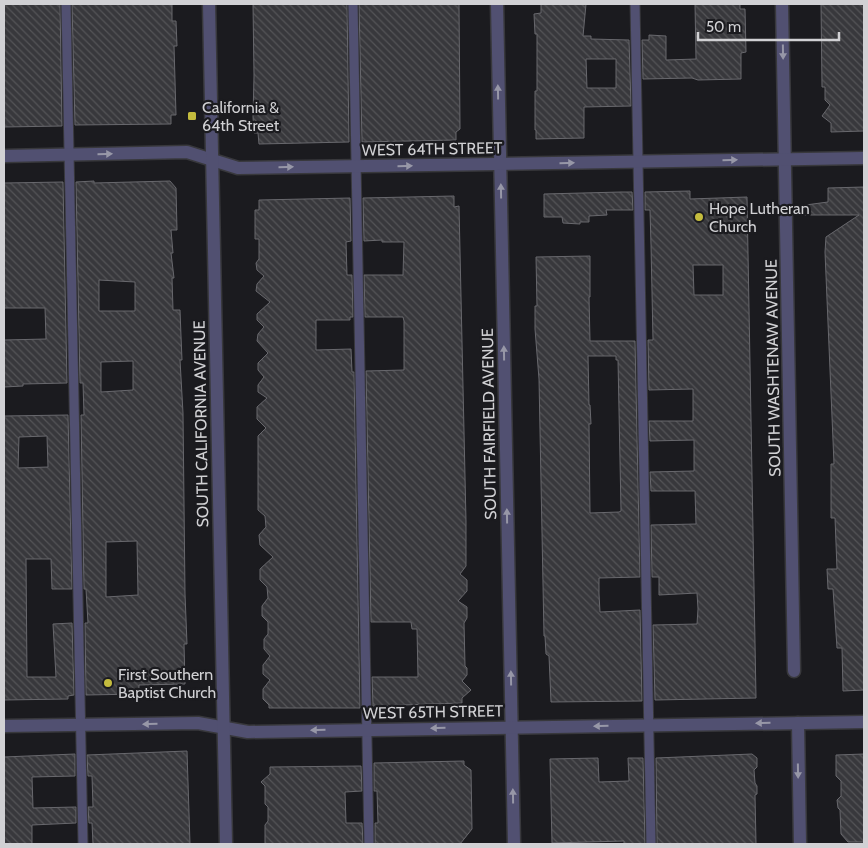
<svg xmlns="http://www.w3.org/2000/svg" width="868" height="848" viewBox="0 0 868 848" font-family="Cabin,sans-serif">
<defs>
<pattern id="building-back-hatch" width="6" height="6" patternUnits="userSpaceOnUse" patternTransform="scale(1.25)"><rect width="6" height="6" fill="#38383c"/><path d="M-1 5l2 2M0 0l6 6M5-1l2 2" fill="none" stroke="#545457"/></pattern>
</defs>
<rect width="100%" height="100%" fill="#1b1b1f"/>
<g fill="url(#building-back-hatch)" stroke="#68686d" fill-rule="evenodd">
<path d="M4,4h56l2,122 -58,1z"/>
<path d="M72,4h100v17h4l1,25h-3l2,69h-5v9l-96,1z"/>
<path d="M253,4h94l2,138 -90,2 -1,-11h-4l-1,-16 1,-41z"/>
<path d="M359,4h100l1,125 -4,3v8l-94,2z"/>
<path d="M541,4h45l-3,32h8v3l38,1 2,66 -47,1v31l-48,1v-9h-1v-39h2v-57h-2l-1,-20 7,-1zM586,59h30v29h-29z"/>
<path d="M695,4h45v5h5l1,43 -5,1v26l-43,1 -6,-2 -49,1 -1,-39h7v-5l17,1v24l30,-1z"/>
<path d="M821,4h43v127l-33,1v-9l-9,-7 8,-11 -5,-5v-13h-3z"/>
<path d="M94,181v2l76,-2 6,7 1,42h-6l2,23h-2l3,25h-2l1,32h7l1,26 1,24h-2l3,53 2,181 2,50h-3l1,40 -46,1v9l-53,1 -1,-72h3l-2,-34h-2l-3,-174h3l-1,-32h-3l-4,-201zM99,280l36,2v29h-36zM133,361v29l-32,2v-30zM137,541l1,54 -32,2v-55z"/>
<path d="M63,182l4,201 -44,1v2l-19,1v-47l42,-1 -1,-31h-41v-125z"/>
<path d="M864,187v503l-21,1 -1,-43h-5l-4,-59h-5l-1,-20h10l-2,-51h-4v-54h3l-9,-212 1,-15 33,-22h-60l-1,-9 30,-4v-14z"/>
<path d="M690,191v8l57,-2 9,501 -101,2 -2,-75 44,-1 1,-15 -1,-16 -38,2v-18h-7l-1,-52 45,-1 -1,-33h-44l-1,-19 44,-1v-31l-44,1 -1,-20h44v-32l-44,1 -1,-50h5l-2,-95 -1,-35h-5v-18zM693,265h30v30h-29z"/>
<path d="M621,192h11l1,18h-27l1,5 -18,1v6h-9v2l-17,-1 -1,-6h-18v-23z"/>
<path d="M454,196v11l5,-1 7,315v45l-6,8 7,6v11l-9,10 9,6v11l-3,5 1,43 2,2v7l-5,6 9,9 -9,8v5l-89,3 -1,-29h46l-1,-48h-5l-1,-7h-40l-5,-251 38,-1v-49l-1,-4h-38l-1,-42h39l1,-33h-22v-2l-18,1 -1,-43z"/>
<path d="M350,198l1,43 -5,1 1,33h5l1,42h-3v3h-34v30l35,-1 1,23h2l6,336h-91v-3l-6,-6v-10l7,-9 -7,-6v-9l7,-9 -6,-7v-10l4,-5v-12l-6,-6v-10l6,-8 -1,-11 -7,-7v-11l13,-12 -13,-12 -1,-10 7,-8 -1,-11 -7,-6v-74l8,-8 -9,-9v-12l10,-9 -9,-6v-7l6,-8 -6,-7v-7l10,-10 -11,-12 1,-7 6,-7 -7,-7v-6l13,-12 -14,-11 1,-7 7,-8 -7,-6 -1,-7 3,-4v-20h-4v-29h4v-10z"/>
<path d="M590,256v41h-1l1,44h45l5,236 -41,1v16l1,18 40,-2 2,91 -91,1 -2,-46 -3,-2 -1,-18h-1l-5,-257 -4,-50v-23h2l-1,-49zM588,356h28v4h2l3,151 -2,1 -29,1 -1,-89h2l-1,-19h-1z"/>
<path d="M68,415l4,174h-20l-1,-30h-25l1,118h29l-3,-53 19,-1 2,72 -6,1v3l-64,1v-284zM47,436l1,31 -30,1 1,-31z"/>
<path d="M187,751l3,93h-97l-1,-21h-3l-1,-16h5l-1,-31h-4l-1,-21z"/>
<path d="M75,754v22l-43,1 1,31 43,-1v16l-44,2v19h-28v-87z"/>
<path d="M752,754l5,4v9l-3,3 1,13 2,3v8l-2,1 1,49h-99l-1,-86z"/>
<path d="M864,754v88h-16l-7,-8 -1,-24 -2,-2 -1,-8 4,-4v-15l-5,-5v-21z"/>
<path d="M598,758l1,24 30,-1 -1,-23h15l2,86h-21v-3l-72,2 -2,-84z"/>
<path d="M464,761v4l7,5 1,59 -12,15h-85v-21h3l-1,-32h-3v-28z"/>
<path d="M361,766l1,25 -17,1 1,31h16l1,21h-98v-19l3,-4v-14l-3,-3v-18l-4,-4 9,-8v-7z"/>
</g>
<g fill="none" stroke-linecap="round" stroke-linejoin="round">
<defs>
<g id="service">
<path d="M66,4l17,840"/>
<path d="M353,4l16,840"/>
<path d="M635,4l16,840"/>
</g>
<g id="minor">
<path d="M497,4l17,840"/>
<path d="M782,4l12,667"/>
<path d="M4,156l183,-4 51,16 626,-10"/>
<path d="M798,723l2,121"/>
<path d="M4,726l194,-3 50,9 616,-10"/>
</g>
<path id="tertiary" d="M209,4l17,840"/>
</defs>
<use href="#service" stroke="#38383c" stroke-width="11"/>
<use href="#minor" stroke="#38383c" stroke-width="15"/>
<use href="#tertiary" stroke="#38383c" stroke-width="15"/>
<use href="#service" stroke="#515071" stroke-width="9"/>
<use href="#minor" stroke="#515071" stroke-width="12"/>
<use href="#tertiary" stroke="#515071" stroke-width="12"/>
</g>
<defs><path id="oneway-solid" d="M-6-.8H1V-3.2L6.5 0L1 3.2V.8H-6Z" transform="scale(1.25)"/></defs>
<g fill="#9797a7">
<use href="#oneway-solid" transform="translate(783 52) rotate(89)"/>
<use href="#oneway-solid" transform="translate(498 92) rotate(-91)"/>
<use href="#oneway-solid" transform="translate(105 154) rotate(-1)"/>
<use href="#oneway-solid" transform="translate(730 160) rotate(-1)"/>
<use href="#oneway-solid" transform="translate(567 163) rotate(-1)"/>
<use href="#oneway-solid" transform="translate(405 166) rotate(-1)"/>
<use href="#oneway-solid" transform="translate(286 167) rotate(-1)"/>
<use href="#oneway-solid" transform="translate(501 191) rotate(-91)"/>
<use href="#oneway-solid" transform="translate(504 353) rotate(-91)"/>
<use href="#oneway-solid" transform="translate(507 516) rotate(-91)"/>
<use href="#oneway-solid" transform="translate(511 678) rotate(-91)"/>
<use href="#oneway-solid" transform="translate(763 723) rotate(179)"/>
<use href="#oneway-solid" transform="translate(150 724) rotate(179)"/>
<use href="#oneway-solid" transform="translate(601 726) rotate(179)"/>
<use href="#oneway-solid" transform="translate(438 728) rotate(179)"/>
<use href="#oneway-solid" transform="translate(318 730) rotate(179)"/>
<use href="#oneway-solid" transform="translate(798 771) rotate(89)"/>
<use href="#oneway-solid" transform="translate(513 796) rotate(-91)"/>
</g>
<g fill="#c4bc3e" stroke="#1b1b1f" stroke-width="2">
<rect x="187" y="111" width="10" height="10" rx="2.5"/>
<circle cx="699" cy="217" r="5"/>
<circle cx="108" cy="683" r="5"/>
</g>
<g text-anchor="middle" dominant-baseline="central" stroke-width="4.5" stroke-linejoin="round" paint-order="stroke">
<g font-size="16" fill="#d1d1d4" stroke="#1b1b1f" text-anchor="start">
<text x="202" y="107">California &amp;<tspan x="202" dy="18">64th Street</tspan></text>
<text x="709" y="208">Hope Lutheran<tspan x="709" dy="18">Church</tspan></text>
<text x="118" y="674">First Southern<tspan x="118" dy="18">Baptist Church</tspan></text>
</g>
<g font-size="16" fill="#d1d1d4" stroke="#1b1b1f">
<text transform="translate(432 149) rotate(-1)">WEST 64TH STREET</text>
<text transform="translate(773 368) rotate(-91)">SOUTH WASHTENAW AVENUE</text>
<text transform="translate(201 424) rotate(-91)">SOUTH CALIFORNIA AVENUE</text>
<text transform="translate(489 424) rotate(-91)">SOUTH FAIRFIELD AVENUE</text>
<text transform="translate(433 712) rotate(-1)">WEST 65TH STREET</text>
</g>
</g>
<rect width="868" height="848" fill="none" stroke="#d1d1d4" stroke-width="10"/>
<path d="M698 32v8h141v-8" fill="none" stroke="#d1d1d4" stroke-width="2.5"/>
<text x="706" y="32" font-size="15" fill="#d1d1d4" stroke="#1b1b1f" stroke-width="4" paint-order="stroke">50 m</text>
</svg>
